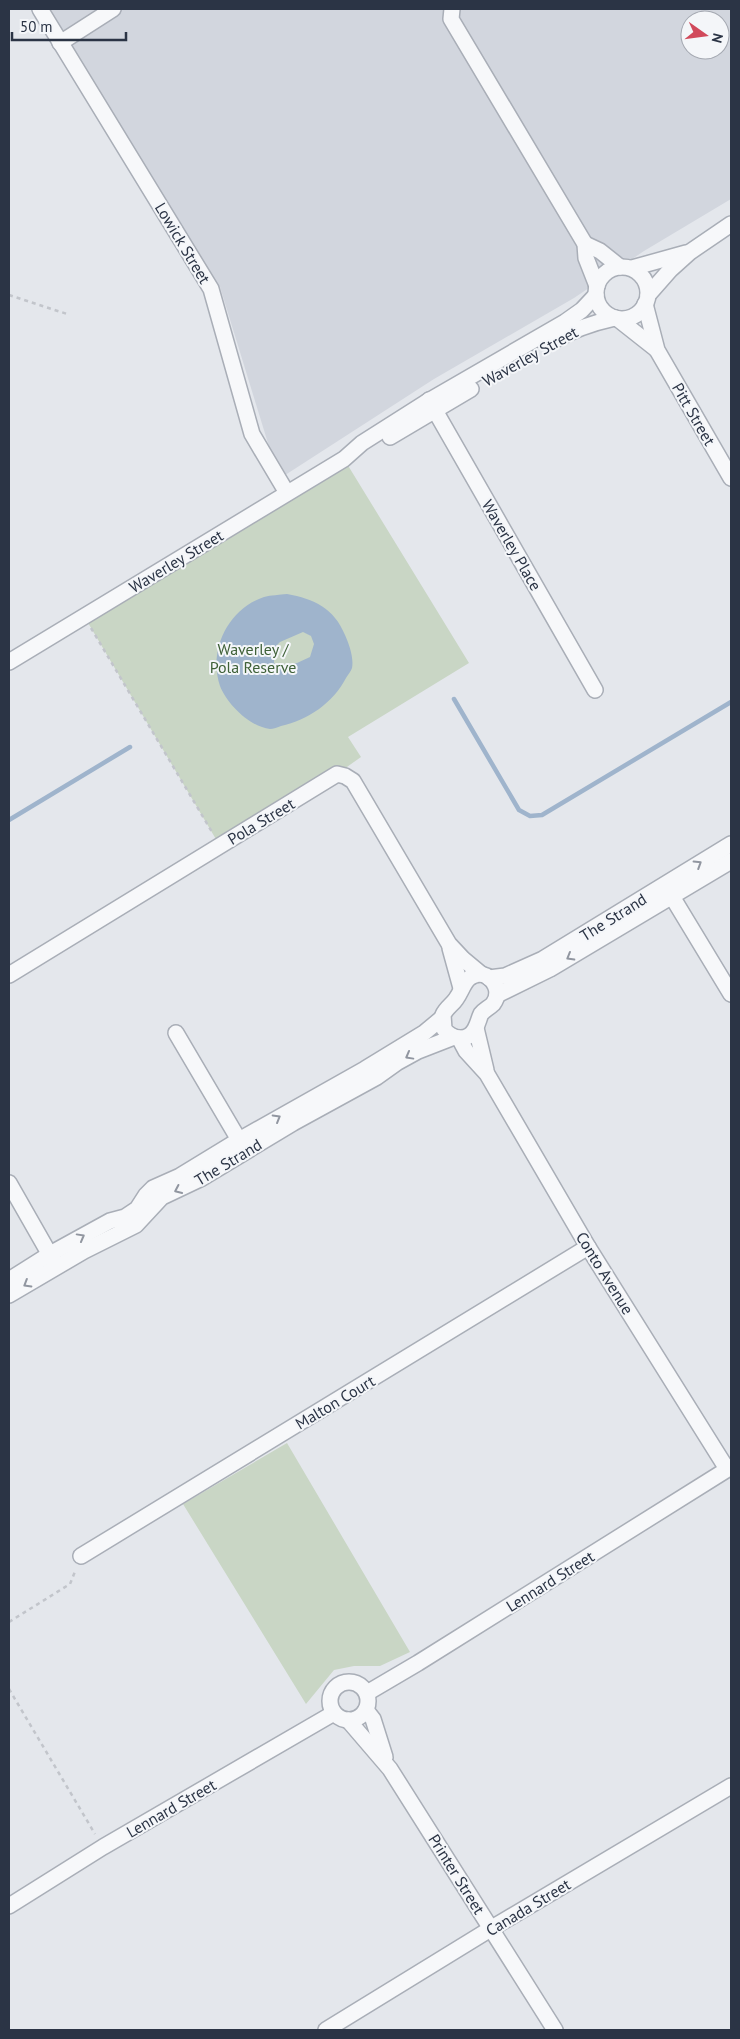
<svg xmlns="http://www.w3.org/2000/svg" width="740" height="2039" viewBox="0 0 740 2039" font-family="'PT Sans',sans-serif">
<rect width="100%" height="100%" fill="#e4e7ec"/>
<path fill="#d2d6de" fill-rule="evenodd" d="M40,9h691v190l-87,52 -70,47 -140,81 -155,100 -59,-192 -51,-68zM690,20h30v30h-30z"/>
<g fill="#c9d6c5">
<path d="M344,459l125,204 -121,74 13,20 -24,17 -117,72 -136,-230z"/>
<path d="M287,1443l123,209 -30,14h-26l-20,4 -28,34 -123,-200z"/>
</g>
<path fill="#9fb4cc" fill-rule="evenodd" d="M287,594c27,5 47,14 58,41 4,9 9,23 7,33 -1,3 -4,7 -6,10 -13,25 -38,42 -65,48 -3,1 -8,3 -11,3 -20,-2 -43,-25 -50,-43 -12,-36 8,-77 44,-89 7,-2 15,-2 23,-3zM303,632l8,4 3,8 -4,13 -13,6 -16,4 -7,-4v-15l6,-6z"/>
<g fill="none" stroke-linecap="round" stroke-linejoin="round">
<g stroke="#9fb4cc" stroke-width="4.5">
<path d="M454,699l65,111 11,6 12,-1 189,-113"/>
<path d="M9,820l121,-73"/>
</g>
<defs>
<g id="minor">
<path d="M40,9l171,280 41,145 35,59"/>
<path d="M452,9l-1,10 134,225 1,14 11,28"/>
<path d="M60,43l53,-34"/>
<path d="M585,244l15,7 20,16"/>
<circle cx="622" cy="293" r="26"/>
<path d="M632,268l54,-15"/>
<path d="M648,295l22,-25 20,-18 41,-28"/>
<path d="M645,304l12,46 74,128"/>
<path d="M618,319l38,30"/>
<path d="M551,342c21,-12 41,-19 64,-24"/>
<path d="M429,400l166,290"/>
<path d="M390,437l81,-48"/>
<path d="M9,662l335,-203 18,-16 63,-40 140,-81 17,-12 14,-15"/>
<path d="M668,890l63,104"/>
<path d="M450,948l11,40"/>
<path d="M481,974c13,3 21,18 12,30 -4,4 -9,6 -12,10 -2,4 -3,10 -6,15 -7,13 -23,11 -31,0l-1,-14c3,-7 9,-10 13,-16 8,-11 8,-24 25,-25z"/>
<path d="M9,975l328,-201 8,2 8,5 96,163 14,15 18,15"/>
<path d="M489,978l16,-2 38,-17 188,-115"/>
<path d="M497,995l53,-26 181,-108"/>
<path d="M476,1028l10,42"/>
<path d="M176,1033l63,107"/>
<path d="M459,1038l7,13 21,23 101,173 139,222"/>
<path d="M9,1183l45,79"/>
<path d="M9,1280l41,-26 60,-33 15,-4 12,-8 9,-14 7,-7 27,-12 59,-36 126,-71 59,-36 18,-15"/>
<path d="M9,1295l75,-44 52,-26 26,-28 40,-19 91,-55 84,-46 21,-15 20,-11 36,-14"/>
<path d="M81,1556l507,-309"/>
<circle cx="349" cy="1701" r="19"/>
<path d="M367,1693l51,-30 313,-196"/>
<path d="M366,1710l7,9 12,38"/>
<path d="M348,1720l42,49 165,261"/>
<path d="M9,1906l94,-59 231,-134"/>
<path d="M326,2030l166,-102 239,-142"/>
</g>
</defs>
<use href="#minor" stroke="#a9aeb7" stroke-width="18"/>
<g stroke="#c2c5cb" stroke-width="2.5" stroke-dasharray="4 4" stroke-linecap="butt">
<path d="M9,295l58,19"/>
<path d="M91,628l121,204"/>
<path d="M9,1622l61,-38 6,-15"/>
<path d="M9,1689l86,145"/>
</g>
<use href="#minor" stroke="#f7f8fa" stroke-width="15"/>
</g>
<defs><path id="oneway-chevron" d="M-2-3.5L2.5 0L-2 3.5" fill="none" stroke-width="1.6" stroke-linecap="round" stroke-linejoin="round" transform="scale(1.25)"/></defs>
<g stroke="#9196a0">
<use href="#oneway-chevron" transform="translate(698 864) rotate(-32)"/>
<use href="#oneway-chevron" transform="translate(570 957) rotate(150)"/>
<use href="#oneway-chevron" transform="translate(409 1056) rotate(151)"/>
<use href="#oneway-chevron" transform="translate(277 1118) rotate(-30)"/>
<use href="#oneway-chevron" transform="translate(178 1190) rotate(155)"/>
<use href="#oneway-chevron" transform="translate(81 1237) rotate(-29)"/>
<use href="#oneway-chevron" transform="translate(27 1284) rotate(149)"/>
</g>
<g text-anchor="middle" dominant-baseline="central" stroke-width="4" stroke-linejoin="round" paint-order="stroke">
<g font-size="16" fill="#2b3445" stroke="#f4f6f9">
<text transform="translate(183 243) rotate(59)">Lowick Street</text>
<text transform="translate(530 356) rotate(-29)">Waverley Street</text>
<text transform="translate(694 414) rotate(60)">Pitt Street</text>
<text transform="translate(512 545) rotate(60)">Waverley Place</text>
<text transform="translate(176 561) rotate(-31)">Waverley Street</text>
<text transform="translate(261 821) rotate(-31)">Pola Street</text>
<text transform="translate(613 917) rotate(-32)">The Strand</text>
<text transform="translate(228 1162) rotate(-31)">The Strand</text>
<text transform="translate(605 1273) rotate(58)">Conto Avenue</text>
<text transform="translate(335 1402) rotate(-31)">Malton Court</text>
<text transform="translate(550 1581) rotate(-32)">Lennard Street</text>
<text transform="translate(171 1808) rotate(-30)">Lennard Street</text>
<text transform="translate(457 1874) rotate(58)">Printer Street</text>
<text transform="translate(528 1907) rotate(-31)">Canada Street</text>
</g>
<g font-size="16" fill="#3f6138" stroke="#f4f6f9">
<text x="253" y="649">Waverley /<tspan x="253" dy="18">Pola Reserve</tspan></text>
</g>
</g>
<rect width="740" height="2039" fill="none" stroke="#2b3445" stroke-width="20"/>
<g transform="translate(705 35) rotate(104)"><circle r="24" fill="#f4f6f9" stroke="#a4a8b1"/>
<path d="M0-4L9 19L0 12L-9 19Z" fill="#d1495b"/>
<text y="-8" font-size="14" font-weight="bold" text-anchor="middle" fill="#2b3445">N</text>
</g>
<path d="M12 32v8h114v-8" fill="none" stroke="#2b3445" stroke-width="2.5"/>
<text x="20" y="32" font-size="15" fill="#2b3445" stroke="#f4f6f9" stroke-width="4" paint-order="stroke">50 m</text>
</svg>
